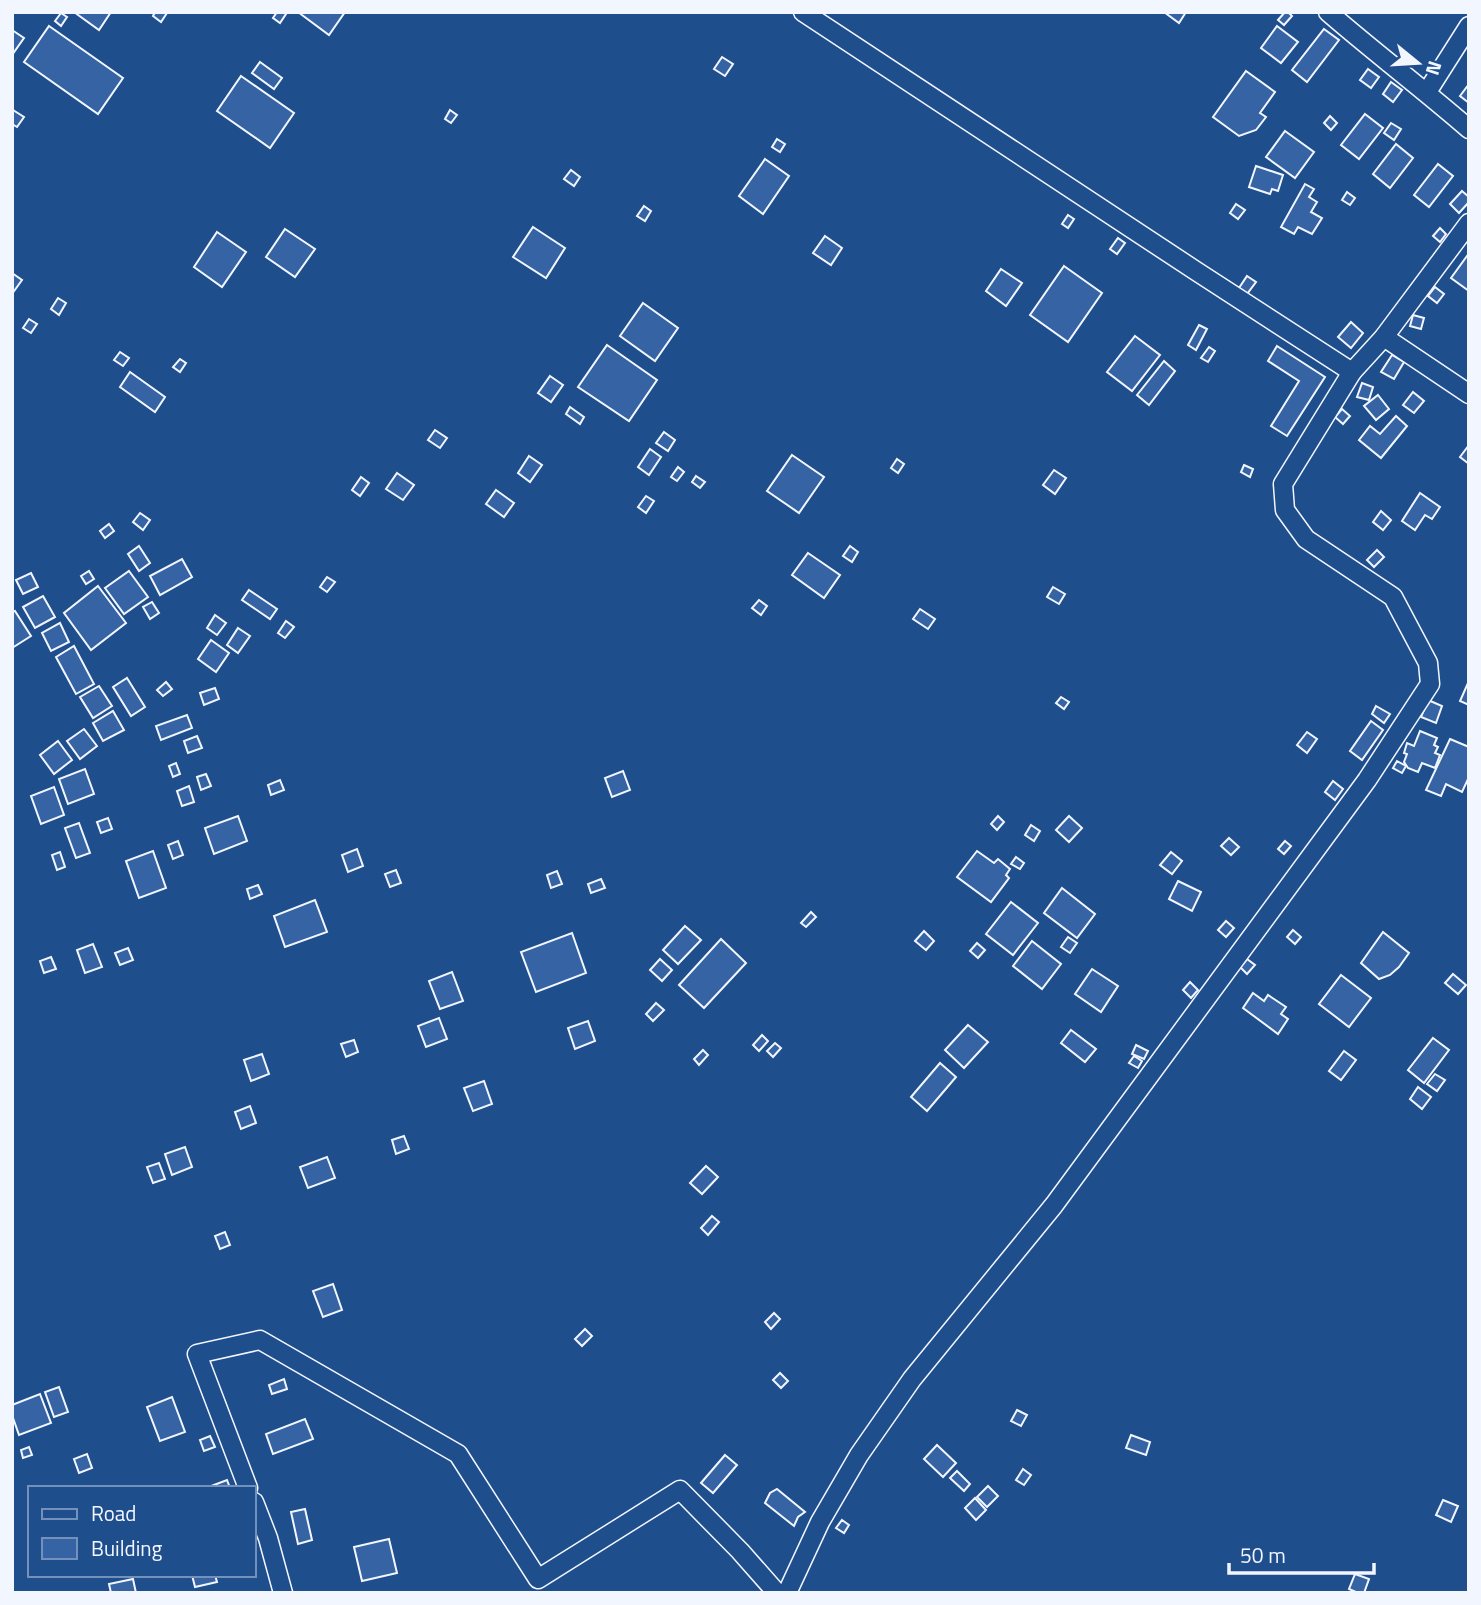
<svg xmlns="http://www.w3.org/2000/svg" width="1481" height="1605" viewBox="0 0 1481 1605" font-family="'Titillium Web',sans-serif">
<rect width="100%" height="100%" fill="#1f4e8c"/>
<g fill="#3563a3" stroke="#f2f6ff" stroke-width="2">
<path d="M74,12h37l-12,18z"/>
<path d="M155,12h11l1,1 -6,9 -8,-6z"/>
<path d="M277,12h6l3,2 -6,9 -7,-5z"/>
<path d="M298,12h47l-16,23z"/>
<path d="M1164,12h22l-7,11z"/>
<path d="M1285,12h3l4,4 -8,9 -6,-5z"/>
<path d="M61,13l6,4 -6,9 -6,-5z"/>
<path d="M49,26l74,52 -25,36 -74,-52z"/>
<path d="M1277,26l21,16 -17,21 -20,-15z"/>
<path d="M1324,29l15,11 -32,42 -15,-12z"/>
<path d="M12,30l12,8 -12,17z"/>
<path d="M722,57l11,7 -8,12 -11,-7z"/>
<path d="M260,62l22,16 -8,11 -22,-16z"/>
<path d="M1368,69l11,8 -8,11 -11,-8z"/>
<path d="M1246,71l29,21 -15,21 6,4 -10,13 -17,6 -26,-19z"/>
<path d="M241,76l53,37 -24,35 -53,-37z"/>
<path d="M1391,82l11,8 -9,12 -10,-8z"/>
<path d="M1469,84v19l-9,-7z"/>
<path d="M13,110l11,7 -7,10 -5,-3z"/>
<path d="M450,110l7,5 -6,8 -6,-4z"/>
<path d="M1365,114l18,14 -24,31 -18,-14z"/>
<path d="M1330,116l7,7 -6,7 -7,-7z"/>
<path d="M1391,123l10,6 -7,11 -10,-7z"/>
<path d="M1285,131l29,21 -19,26 -29,-21z"/>
<path d="M777,139l8,5 -5,8 -8,-5z"/>
<path d="M1396,144l17,14 -23,30 -17,-14z"/>
<path d="M765,159l24,17 -26,38 -24,-18z"/>
<path d="M1438,164l15,12 -24,31 -15,-12z"/>
<path d="M1256,166l27,9 -5,16 -6,-2 -2,5 -21,-7z"/>
<path d="M571,170l9,7 -6,9 -10,-7z"/>
<path d="M1305,184l9,5 -5,8 8,5 -6,10 11,6 -10,16 -14,-7 -4,7 -13,-7z"/>
<path d="M1462,191l7,6v5l-10,11 -9,-9z"/>
<path d="M1347,192l8,6 -5,7 -8,-5z"/>
<path d="M1236,204l9,6 -7,9 -8,-6z"/>
<path d="M644,206l7,5 -6,10 -8,-5z"/>
<path d="M1068,215l6,4 -6,9 -6,-4z"/>
<path d="M533,227l32,21 -19,30 -33,-21z"/>
<path d="M1440,228l6,6 -6,8 -7,-6z"/>
<path d="M285,229l30,20 -20,28 -29,-20z"/>
<path d="M217,232l29,20 -24,35 -28,-20z"/>
<path d="M825,236l17,12 -11,17 -18,-12z"/>
<path d="M1118,238l7,5 -8,11 -7,-5z"/>
<path d="M1467,256l2,2v33l-18,-13z"/>
<path d="M1064,266l38,27 -34,49 -38,-27z"/>
<path d="M1001,269l21,14 -16,23 -20,-15z"/>
<path d="M12,273l10,7 -10,14z"/>
<path d="M1247,276l9,6 -9,12 -8,-6z"/>
<path d="M1435,287l9,7 -7,9 -9,-7z"/>
<path d="M58,298l8,5 -7,12 -8,-6z"/>
<path d="M643,303l35,25 -23,33 -35,-25z"/>
<path d="M1413,315l11,3 -3,11 -11,-3z"/>
<path d="M29,319l8,5 -6,9 -8,-5z"/>
<path d="M1351,322l12,11 -12,15 -13,-11z"/>
<path d="M1199,325l8,4 -11,21 -8,-5z"/>
<path d="M1135,336l25,19 -28,36 -25,-19z"/>
<path d="M607,345l50,35 -28,41 -51,-34z"/>
<path d="M1277,346l48,31 -38,59 -16,-10 28,-45 -31,-20z"/>
<path d="M1209,347l6,4 -7,11 -7,-4z"/>
<path d="M120,352l9,6 -6,8 -9,-6z"/>
<path d="M1392,355l12,7 -10,17 -13,-7z"/>
<path d="M180,359l6,4 -6,9 -7,-5z"/>
<path d="M1164,361l11,10 -26,34 -12,-10z"/>
<path d="M130,372l35,25 -10,15 -35,-25z"/>
<path d="M550,376l13,9 -12,17 -13,-9z"/>
<path d="M1362,383l11,4 -4,13 -12,-3z"/>
<path d="M1413,392l11,9 -10,12 -11,-8z"/>
<path d="M1378,395l11,14 -13,11 -12,-14z"/>
<path d="M570,407l14,10 -4,7 -14,-10z"/>
<path d="M1342,409l8,7 -7,8 -8,-7z"/>
<path d="M1396,416l11,10 -26,32 -22,-18 11,-14 10,8z"/>
<path d="M435,430l12,8 -7,10 -12,-8z"/>
<path d="M664,432l11,8 -7,11 -12,-8z"/>
<path d="M1469,445v19l-9,-7z"/>
<path d="M650,449l11,8 -12,18 -11,-8z"/>
<path d="M792,455l32,22 -25,36 -32,-22z"/>
<path d="M529,456l13,9 -12,17 -12,-9z"/>
<path d="M897,459l7,5 -6,9 -7,-5z"/>
<path d="M1244,465l9,4 -3,8 -9,-5z"/>
<path d="M678,467l6,5 -7,9 -6,-4z"/>
<path d="M1054,470l12,8 -11,16 -12,-9z"/>
<path d="M397,473l17,12 -11,15 -17,-11z"/>
<path d="M696,476l9,6 -5,6 -8,-6z"/>
<path d="M361,477l8,6 -9,13 -8,-6z"/>
<path d="M496,490l18,13 -10,14 -18,-13z"/>
<path d="M1420,493l20,14 -8,12 -7,-4 -10,15 -13,-9z"/>
<path d="M646,496l8,5 -8,12 -8,-6z"/>
<path d="M1381,511l10,9 -8,10 -10,-8z"/>
<path d="M140,513l10,7 -7,10 -10,-8z"/>
<path d="M109,524l5,7 -9,7 -5,-7z"/>
<path d="M139,546l11,17 -11,8 -11,-17z"/>
<path d="M850,546l8,6 -6,10 -9,-6z"/>
<path d="M1377,550l7,7 -10,10 -7,-7z"/>
<path d="M808,553l32,22 -16,23 -32,-23z"/>
<path d="M182,559l10,18 -32,18 -10,-19z"/>
<path d="M89,571l5,8 -8,5 -5,-8z"/>
<path d="M129,571l19,26 -24,17 -19,-26z"/>
<path d="M31,573l7,14 -15,7 -7,-14z"/>
<path d="M327,577l8,5 -8,10 -7,-5z"/>
<path d="M98,586l28,37 -35,27 -27,-37z"/>
<path d="M1053,587l12,7 -6,10 -12,-7z"/>
<path d="M249,590l28,19 -7,10 -28,-19z"/>
<path d="M43,596l12,21 -20,11 -12,-21z"/>
<path d="M759,600l8,6 -6,9 -9,-7z"/>
<path d="M152,602l7,11 -9,6 -7,-12z"/>
<path d="M920,609l15,10 -7,10 -15,-10z"/>
<path d="M15,611l16,25 -19,12v-36z"/>
<path d="M215,615l11,8 -9,12 -10,-7z"/>
<path d="M286,621l8,6 -9,11 -7,-5z"/>
<path d="M60,623l9,19 -18,9 -9,-18z"/>
<path d="M238,628l12,8 -12,17 -11,-8z"/>
<path d="M211,640l18,13 -13,19 -18,-13z"/>
<path d="M74,646l20,38 -18,10 -20,-37z"/>
<path d="M127,678l18,29 -14,9 -18,-29z"/>
<path d="M166,682l6,7 -9,7 -6,-6z"/>
<path d="M1468,683h1v22l-9,-4z"/>
<path d="M99,686l13,20 -19,12 -13,-21z"/>
<path d="M215,688l4,11 -15,6 -4,-12z"/>
<path d="M1061,697l8,5 -5,7 -8,-6z"/>
<path d="M1428,700l14,6 -6,17 -15,-6z"/>
<path d="M1376,706l14,8 -6,9 -12,-9z"/>
<path d="M113,711l11,19 -21,11 -10,-18z"/>
<path d="M187,715l5,13 -31,12 -5,-14z"/>
<path d="M1371,721l12,9 -21,30 -12,-9z"/>
<path d="M84,729l13,17 -17,13 -13,-18z"/>
<path d="M1420,731l17,7 -3,7 4,2 -3,6 5,2 -5,13 -13,-5 -4,9 -10,-4 -4,-6 3,-8 -3,-1 3,-10 7,3z"/>
<path d="M1307,732l10,7 -10,14 -10,-8z"/>
<path d="M197,736l5,12 -14,5 -4,-12z"/>
<path d="M1450,739l19,8v30l-7,15 -16,-8 -5,12 -15,-6z"/>
<path d="M58,741l14,19 -18,14 -14,-19z"/>
<path d="M1397,761l9,5 -4,7 -9,-5z"/>
<path d="M176,763l4,11 -7,3 -4,-11z"/>
<path d="M85,769l9,25 -26,10 -9,-25z"/>
<path d="M623,771l7,19 -18,7 -7,-19z"/>
<path d="M206,774l5,12 -10,4 -4,-13z"/>
<path d="M280,780l4,10 -13,5 -3,-10z"/>
<path d="M1333,781l10,8 -8,11 -10,-8z"/>
<path d="M189,786l5,16 -12,4 -5,-15z"/>
<path d="M54,787l10,28 -23,9 -10,-28z"/>
<path d="M238,816l9,25 -33,13 -9,-26z"/>
<path d="M998,816l6,6 -7,8 -6,-6z"/>
<path d="M1069,816l13,12 -13,14 -13,-12z"/>
<path d="M108,818l4,11 -11,4 -4,-11z"/>
<path d="M79,823l11,30 -14,5 -11,-30z"/>
<path d="M1031,825l9,6 -6,10 -9,-6z"/>
<path d="M1229,838l10,9 -8,8 -10,-9z"/>
<path d="M178,841l5,14 -10,4 -5,-14z"/>
<path d="M1285,841l6,5 -7,8 -6,-5z"/>
<path d="M357,849l6,17 -15,6 -6,-17z"/>
<path d="M153,851l13,37 -27,10 -13,-37z"/>
<path d="M977,851l17,12 4,-4 12,10 -4,6 3,3 -18,24 -34,-25z"/>
<path d="M60,852l5,15 -8,3 -5,-15z"/>
<path d="M1171,852l11,9 -10,13 -12,-9z"/>
<path d="M1016,857l8,6 -4,6 -9,-5z"/>
<path d="M396,870l5,13 -11,4 -5,-13z"/>
<path d="M557,871l5,13 -11,4 -4,-13z"/>
<path d="M601,879l4,9 -14,5 -3,-9z"/>
<path d="M1178,881l23,11 -9,19 -23,-12z"/>
<path d="M258,885l4,9 -12,5 -3,-10z"/>
<path d="M1062,888l33,26 -18,24 -33,-25z"/>
<path d="M315,900l12,32 -42,15 -11,-31z"/>
<path d="M1011,902l27,21 -25,32 -27,-21z"/>
<path d="M811,912l5,5 -10,10 -5,-4z"/>
<path d="M1226,921l8,7 -8,9 -8,-7z"/>
<path d="M685,926l16,14 -23,24 -15,-14z"/>
<path d="M1293,930l8,7 -6,7 -8,-7z"/>
<path d="M924,931l10,10 -8,9 -11,-9z"/>
<path d="M1383,932l26,21 -10,14 -9,8 -11,4 -18,-16z"/>
<path d="M572,933l14,40 -50,19 -15,-40z"/>
<path d="M1068,937l9,6 -7,10 -9,-6z"/>
<path d="M721,939l25,24 -42,45 -25,-23z"/>
<path d="M1032,941l29,23 -19,25 -29,-23z"/>
<path d="M977,943l8,7 -7,8 -8,-7z"/>
<path d="M93,944l9,23 -17,6 -8,-23z"/>
<path d="M128,948l5,12 -13,5 -5,-12z"/>
<path d="M51,957l5,12 -12,4 -4,-12z"/>
<path d="M660,959l12,11 -10,11 -12,-11z"/>
<path d="M1247,959l8,6 -8,9 -7,-7z"/>
<path d="M1092,969l26,17 -17,26 -26,-18z"/>
<path d="M452,972l11,29 -23,8 -11,-28z"/>
<path d="M1453,974l13,11 -8,9 -13,-11z"/>
<path d="M1341,975l30,23 -22,29 -30,-23z"/>
<path d="M1190,982l8,8 -7,8 -8,-8z"/>
<path d="M1253,993l11,8 4,-6 18,12 -5,7 7,5 -10,15 -35,-26z"/>
<path d="M656,1003l8,7 -11,11 -7,-7z"/>
<path d="M439,1018l8,21 -21,8 -8,-21z"/>
<path d="M588,1021l7,20 -20,8 -7,-21z"/>
<path d="M968,1025l20,17 -24,26 -19,-18z"/>
<path d="M1071,1030l25,19 -11,13 -24,-19z"/>
<path d="M762,1035l6,6 -9,10 -6,-6z"/>
<path d="M1433,1038l16,12 -25,33 -16,-13z"/>
<path d="M354,1040l4,12 -12,5 -5,-13z"/>
<path d="M775,1043l6,5 -8,9 -6,-6z"/>
<path d="M1136,1045l12,6 -4,8 -12,-5z"/>
<path d="M703,1050l5,5 -9,10 -5,-6z"/>
<path d="M1344,1051l12,9 -15,20 -12,-9z"/>
<path d="M262,1054l7,20 -18,7 -7,-21z"/>
<path d="M1134,1056l8,5 -4,7 -9,-5z"/>
<path d="M940,1063l16,14 -29,34 -16,-14z"/>
<path d="M1435,1074l10,6 -8,11 -10,-7z"/>
<path d="M484,1081l8,23 -19,7 -9,-23z"/>
<path d="M1418,1087l13,10 -9,12 -12,-10z"/>
<path d="M250,1106l6,17 -15,6 -6,-17z"/>
<path d="M404,1136l5,13 -13,5 -4,-14z"/>
<path d="M185,1147l7,20 -20,8 -7,-21z"/>
<path d="M327,1157l8,21 -27,10 -8,-21z"/>
<path d="M159,1163l6,16 -12,4 -6,-16z"/>
<path d="M706,1166l12,11 -16,17 -12,-11z"/>
<path d="M712,1216l7,6 -11,13 -7,-7z"/>
<path d="M225,1232l5,13 -10,4 -5,-13z"/>
<path d="M333,1284l9,26 -19,7 -10,-26z"/>
<path d="M774,1313l6,6 -9,10 -6,-7z"/>
<path d="M585,1329l7,7 -10,10 -7,-7z"/>
<path d="M780,1373l8,8 -7,7 -8,-8z"/>
<path d="M284,1379l3,10 -15,5 -3,-9z"/>
<path d="M59,1387l9,25 -14,5 -9,-25z"/>
<path d="M40,1394l11,29 -32,12 -7,-20v-10z"/>
<path d="M172,1397l13,35 -25,9 -13,-34z"/>
<path d="M1017,1410l10,5 -6,11 -10,-5z"/>
<path d="M305,1419l8,20 -40,15 -7,-20z"/>
<path d="M1131,1435l19,7 -4,13 -20,-7z"/>
<path d="M210,1436l5,11 -11,4 -4,-11z"/>
<path d="M937,1445l19,18 -13,14 -19,-18z"/>
<path d="M29,1447l3,8 -9,3 -2,-8z"/>
<path d="M87,1454l5,14 -13,5 -5,-14z"/>
<path d="M725,1455l12,10 -24,28 -12,-10z"/>
<path d="M1023,1469l8,6 -7,10 -8,-5z"/>
<path d="M957,1471l13,13 -6,7 -14,-13z"/>
<path d="M227,1480l3,8h-24z"/>
<path d="M988,1486l10,10 -11,11 -10,-10z"/>
<path d="M777,1489l28,23 -7,5 -4,9 -29,-23 5,-10z"/>
<path d="M975,1498l11,12 -10,10 -11,-12z"/>
<path d="M1443,1500l15,6 -7,16 -15,-7z"/>
<path d="M305,1509l7,31 -14,4 -7,-32z"/>
<path d="M842,1520l7,5 -5,8 -8,-5z"/>
<path d="M389,1539l8,34 -35,8 -8,-34z"/>
<path d="M1355,1574l14,5 -5,14h-6l-9,-4z"/>
<path d="M192,1575h23l2,7 -22,5z"/>
<path d="M133,1579l3,14h-25l-2,-9z"/>
</g>
<g fill="none" stroke-linecap="round" stroke-linejoin="round">
<defs>
<g id="street">
<path d="M1328,12c46,40 95,77 141,117"/>
<path d="M1427,92l42,-66"/>
<path d="M1384,337l85,57"/>
<path d="M1352,372l32,-35 85,-114"/>
<path d="M248,1488l-51,-134 63,-14 198,114 80,125 142,-89 60,61 37,42"/>
<path d="M254,1502l14,36 15,55"/>
<path d="M787,1593l33,-71 39,-67 53,-76 142,-174 313,-425 63,-96 -2,-21 -35,-66 -87,-58 -21,-29 -2,-26 69,-112 -156,-101 -393,-259"/>
</g>
</defs>
<use href="#street" stroke="#f2f6ff" stroke-width="21"/>
<use href="#street" stroke="#1f4e8c" stroke-width="18"/>
</g>
<rect width="1481" height="1605" fill="none" stroke="#f2f6ff" stroke-width="28"/>
<rect x="28" y="1486" width="228" height="91" fill="#1f4e8c" stroke="#7391ba" stroke-width="2"/>
<rect x="42" y="1509" width="35" height="10" fill="#1f4e8c" stroke="#7391ba" stroke-width="2"/>
<text x="91" y="1521" font-size="21" fill="#f2f6ff">Road</text>
<rect x="42" y="1538" width="35" height="21" fill="#3563a3" stroke="#7391ba" stroke-width="2"/>
<text x="91" y="1556" font-size="21" fill="#f2f6ff">Building</text>
<g transform="translate(1418 63) rotate(108)" stroke="#1f4e8c" stroke-width="5" paint-order="stroke">
<path d="M0-5L12 26L0 18L-12 26Z" fill="#f2f6ff"/>
<text y="-10" font-size="19" font-weight="bold" text-anchor="middle" fill="#f2f6ff">N</text>
</g>
<path d="M1229 1563v10h145v-10" fill="none" stroke="#f2f6ff" stroke-width="3.5"/>
<text x="1240" y="1563" font-size="21" fill="#f2f6ff" stroke="#1f4e8c" stroke-width="5" paint-order="stroke">50 m</text>
</svg>
